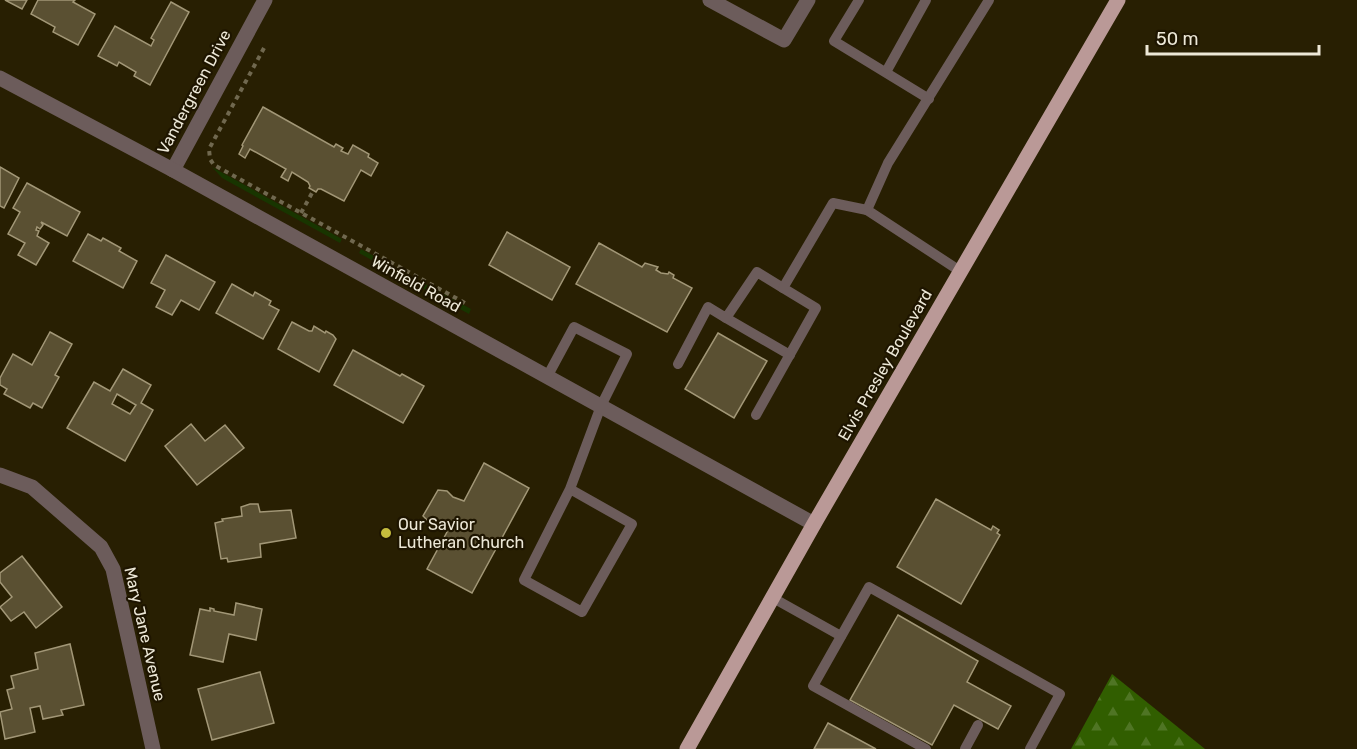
<svg xmlns="http://www.w3.org/2000/svg" width="1357" height="749" viewBox="0 0 1357 749" font-family="Rubik,sans-serif">
<defs>
<pattern id="forest-firs" width="22" height="20" patternUnits="userSpaceOnUse" patternTransform="scale(1.5)"><rect width="22" height="20" fill="#315e00"/><path d="M5 1l3.5 6h-7zM16 11l3.5 6h-7z" fill="#4f7524"/></pattern>
</defs>
<rect width="100%" height="100%" fill="#281f02"/>
<g fill="#183500">
<path d="M212,167l130,72 -2,4 -118,-65z"/>
<path d="M361,249l110,60 -2,5 -110,-61z"/>
</g>
<path fill="url(#forest-firs)" d="M1112,674l93,75h-134z"/>
<g fill="#5a5032" stroke="#a29777" stroke-width="1.5" fill-rule="evenodd">
<path d="M5,0h22l-5,9z"/>
<path d="M38,0h37l-2,2 22,12 -17,31 -25,-13 2,-5 -24,-13z"/>
<path d="M171,2l18,10 -39,73 -16,-9 2,-4 -17,-10 -2,4 -19,-10 17,-30 36,20 3,-6 -3,-2z"/>
<path d="M263,107l71,40 2,-3 7,4 -2,3 7,3 5,-9 16,9 -1,3 10,6 -7,13 -10,-6 -17,31 -23,-12h-3l-2,3 -7,-4 1,-2 -2,-4 -16,-10 -4,9 -7,-4 5,-8 -36,-20 -5,9 -6,-4 4,-8 -1,-1z"/>
<path d="M0,167l19,11 -15,30 -4,-2z"/>
<path d="M27,183l53,29 -13,24 -26,-14 2,3 -3,4 -3,-2 -1,3 3,1 -2,5 12,7 -13,22 -18,-10 7,-12 -17,-9 12,-22 -7,-4z"/>
<path d="M507,232l63,35 -18,33 -63,-35z"/>
<path d="M88,234l13,7 2,-3 18,10 -2,3 18,10 -14,27 -50,-27z"/>
<path d="M599,243l43,24 3,-4 13,4 -2,3 5,3 7,1 1,-2 5,3 -1,3 19,10 -25,44 -91,-48z"/>
<path d="M166,255l49,27 -16,28 -18,-10 -9,15 -16,-8 9,-17 -14,-7z"/>
<path d="M232,284l21,12 2,-4 16,9 -2,4 10,5 -16,29 -47,-26z"/>
<path d="M292,322l17,9h3l2,-5 11,7 1,-2 7,4 3,4 -17,33 -41,-23z"/>
<path d="M50,332l22,12 -17,31 4,2 -17,31 -9,-5 -3,5 -26,-14 3,-5 -7,-4v-7l13,-24 19,11z"/>
<path d="M718,333l49,28 -33,57 -49,-29z"/>
<path d="M353,350l47,26 2,-2 22,12 -21,37 -69,-38z"/>
<path d="M123,369l28,16 -10,18 12,7 -28,51 -58,-33 27,-46 16,9zM117,394l19,11 -6,9 -18,-10z"/>
<path d="M191,424l14,17 20,-16 19,23 -47,37 -32,-39z"/>
<path d="M484,463l45,25 -57,105 -45,-24 20,-37 -9,-7 -8,-2 -7,-7 15,-26 9,1 6,6 11,4z"/>
<path d="M936,499l55,31 2,-4 6,4 -2,3 3,2 -39,69 -64,-37z"/>
<path d="M250,504h8l2,8 31,-2 5,28 -36,6 1,13 -33,5 -1,-4 -6,1 -6,-36 8,-2 -1,-2 20,-3 -1,-9z"/>
<path d="M22,556l40,51 -26,21 -12,-16 -13,9 -11,-14 12,-10 -12,-15v-9z"/>
<path d="M236,603l26,6 -6,31 -27,-6 -6,28 -33,-7 10,-46 10,2v-3l4,1v2l20,4z"/>
<path d="M898,615l80,46 -11,21 44,24 -13,23 -44,-24 -22,40 -82,-45z"/>
<path d="M70,644l14,61 -23,5 2,5 -20,4 -3,-13 -10,2 5,24 -30,7 -5,-27 12,-3 -5,-19 7,-2 -3,-12 27,-7 -3,-16z"/>
<path d="M260,672l14,51 -62,17 -14,-51z"/>
<path d="M828,723l48,26h-62z"/>
</g>
<g fill="none" stroke-linecap="round" stroke-linejoin="round">
<g stroke="#70684f" stroke-width="4" stroke-dasharray="4.5 4.5" stroke-linecap="butt">
<path d="M264,48l-55,101 1,10 4,6 251,138"/>
<path d="M301,213l11,-20"/>
</g>
<g stroke="#6c5c5b" stroke-width="10">
<path d="M859,0l-25,41 95,58"/>
<path d="M886,72l40,-72"/>
<path d="M960,271l-93,-61 21,-47 101,-163"/>
<path d="M726,318l64,37"/>
<path d="M678,364l30,-57 18,11 31,-46 26,16"/>
<path d="M547,377l27,-50 53,27 -26,52 -31,83 62,35 -50,88 -58,-32 46,-91"/>
<path d="M756,415l60,-107 -33,-20 50,-85 34,7"/>
<path d="M773,598l68,38"/>
<path d="M926,749l-113,-63 56,-99 191,107 -30,55"/>
<path d="M965,749l13,-24"/>
</g>
<g stroke="#6c5c5b" stroke-width="15">
<path d="M710,0l74,40 24,-40"/>
<path d="M173,170l92,-170"/>
<path d="M0,475l32,12 69,60 12,22 40,180"/>
</g>
<path stroke="#6c5c5b" stroke-width="15" d="M0,78l173,92 641,354"/>
<path stroke="#ba9997" stroke-width="15" d="M687,749l127,-225 304,-524"/>
</g>
<circle fill="#c5bc3d" stroke="#1e1500" stroke-width="2" cx="386" cy="533" r="6"/>
<g text-anchor="middle" dominant-baseline="central" stroke-width="4.5" stroke-linejoin="round" paint-order="stroke">
<g font-size="16" fill="#ede8d7" stroke="#1e1500">
<text transform="translate(194 92) rotate(-62)">Vandergreen Drive</text>
<text transform="translate(416 284) rotate(29)">Winfield Road</text>
<text transform="translate(885 365) rotate(-60)">Elvis Presley Boulevard</text>
<text transform="translate(145 634) rotate(77)">Mary Jane Avenue</text>
</g>
<g font-size="16" fill="#ede8d7" stroke="#1e1500" text-anchor="start">
<text x="398" y="524">Our Savior<tspan x="398" dy="18">Lutheran Church</tspan></text>
</g>
</g>
<path d="M1147 45v9h172v-9" fill="none" stroke="#ede8d7" stroke-width="3"/>
<text x="1156" y="45" font-size="18" fill="#ede8d7" stroke="#1e1500" stroke-width="4.5" paint-order="stroke">50 m</text>
</svg>
